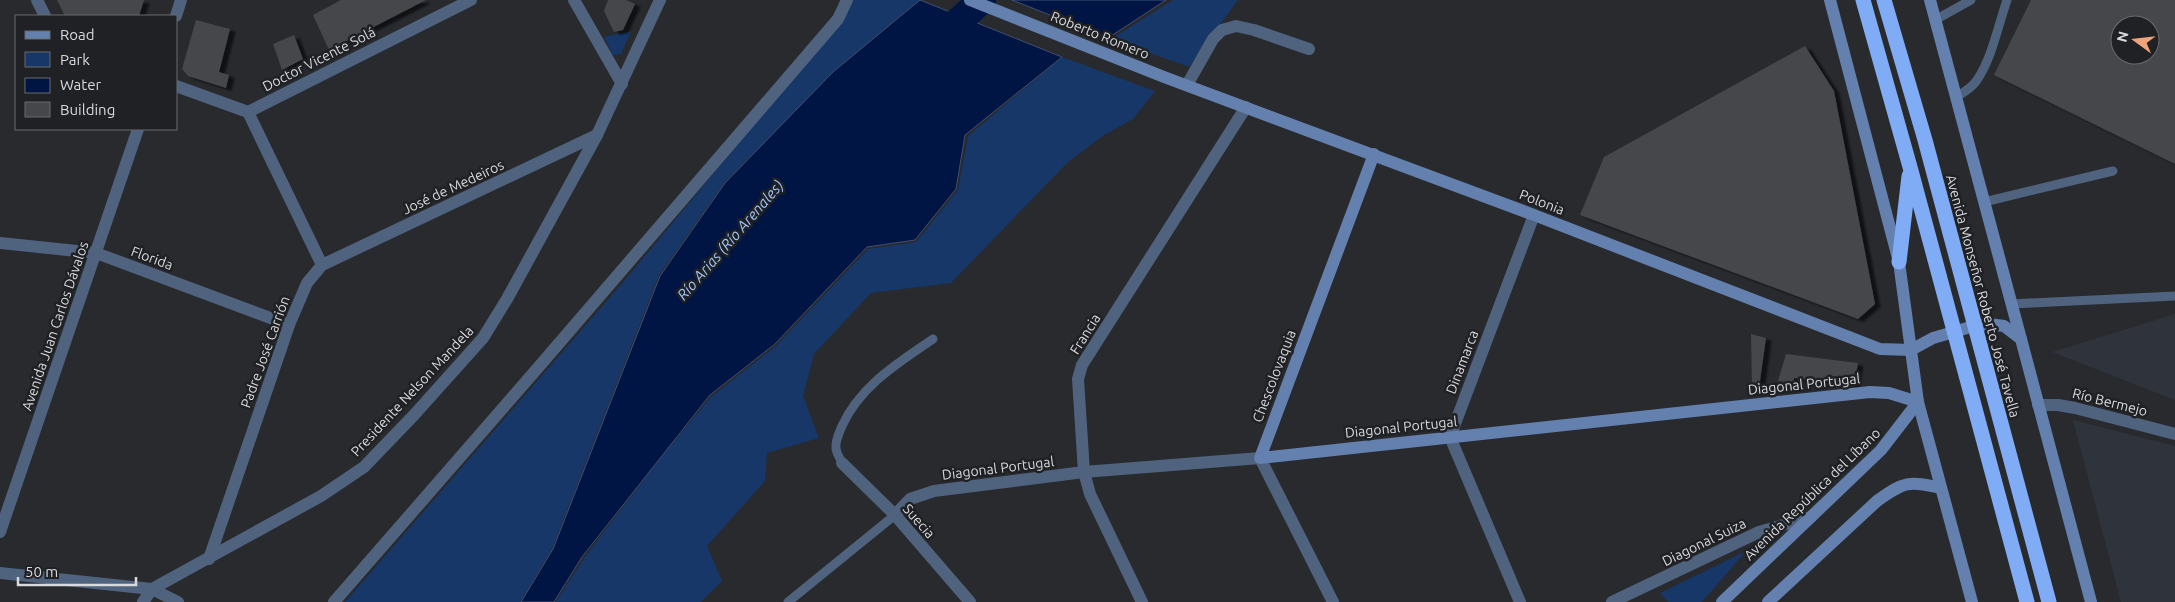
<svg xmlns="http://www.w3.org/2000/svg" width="2175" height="602" viewBox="0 0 2175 602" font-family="Ubuntu,sans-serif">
<defs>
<filter id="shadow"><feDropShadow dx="5.5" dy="3" stdDeviation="1" flood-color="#0009"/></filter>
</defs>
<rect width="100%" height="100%" fill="#282a2e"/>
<g fill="#2f343c">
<path d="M2175,314v86l-123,-48z"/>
<path d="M2073,420l102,26v156h-54z"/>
</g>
<g fill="#173768">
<path d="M851,0h68l-85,72 -110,111 -65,92 -107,274 -32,53h-175l280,-322 217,-261z"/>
<path d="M1173,0h65l-49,67 -78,-28z"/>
<path d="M631,31l-10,23 -8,1 -9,-18z"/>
<path d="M1062,57l93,34 -22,28 -29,16 -36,27 -117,121 -80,10 -57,61 -11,42 16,42 -52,15 -2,28 -58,65 15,35 -21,21h-145l28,-44 75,-98 52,-63 65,-51 92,-97 48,-7 42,-52 10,-54z"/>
<path d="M1746,551l-44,51h-34l-8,-9z"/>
</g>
<g fill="#001543" stroke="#415071">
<path d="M920,0l142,57 -97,78 -9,54 -41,51 -48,7 -92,97 -65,51 -128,162 -28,45h-33l32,-53 107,-273 65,-93 108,-111z"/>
<path d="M1012,0h154l-58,38z"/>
</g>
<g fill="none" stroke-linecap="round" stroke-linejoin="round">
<path stroke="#001543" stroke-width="28" d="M933,37l19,-10 30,-27"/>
</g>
<g fill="#45474b" fill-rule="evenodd" filter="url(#shadow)">
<path d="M57,0h87l-5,16h-74z"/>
<path d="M341,0h85l-97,50 -16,-35z"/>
<path d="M608,0h18l9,4 -12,26 -9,2 -10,-21z"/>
<path d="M2031,0h144v164l-181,-89zM2120,25h30v30h-30z"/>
<path d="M196,20l34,9 -11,43 10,3 -3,13 -38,-12 -6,-7z"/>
<path d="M294,35l9,24 -21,11 -9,-26z"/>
<path d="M1805,46l29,45 41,213 -17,15 -278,-104 24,-58z"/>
<path d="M1751,334l15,4 -7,50 -7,-1z"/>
<path d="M1786,354l72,9 -4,22 -60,-7v5l-16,-2z"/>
</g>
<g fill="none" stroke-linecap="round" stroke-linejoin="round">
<g stroke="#4f627e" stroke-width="9">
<path d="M1935,20l36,-20"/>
<path d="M1956,97c7,-4 16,-9 21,-17 15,-22 21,-54 30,-80"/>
<path d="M1984,202l129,-31"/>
<path d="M2011,304l164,-8"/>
<path d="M842,463c-2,-5 -6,-10 -6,-15 -1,-7 3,-15 6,-22 18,-40 56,-63 91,-87"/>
<path d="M788,602l107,-87"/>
</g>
<g stroke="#4f627e" stroke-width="12">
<path d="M37,0l8,16"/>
<path d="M574,0l48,84"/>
<path d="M176,16l5,-16"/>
<path d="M1187,85l26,-46 9,-9 14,-4 18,4 55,19"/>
<path d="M176,86l72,26 223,-112"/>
<path d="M248,112l74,153"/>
<path d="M0,243l96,10 193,72"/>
<path d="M2038,405h20l17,3 100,26"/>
<path d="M842,463l53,52 75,87"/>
<path d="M895,515l15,-16 24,-8 150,-19 176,-14 73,144"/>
<path d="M0,532l138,-403"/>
<path d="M209,559l80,-234 18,-42 15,-18 275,-130"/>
<path d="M0,573l152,16 26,13"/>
<path d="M143,602l9,-13 169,-93 43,-29 50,-52 69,-77 24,-39 90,-164 63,-135"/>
<path d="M334,602l202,-232 302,-351 9,-19"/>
<path d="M1142,602l-52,-108 -6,-22 -6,-93 4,-14 164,-258"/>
<path d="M1520,602l-70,-165 84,-222"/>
<path d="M1612,602l147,-70 52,-15"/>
</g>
<g stroke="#6380ae" stroke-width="12">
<path d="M970,0l194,77 370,138 346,134 31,1 22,-12 41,-12 15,-2 15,2 17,13 70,263"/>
<path d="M1830,0l69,262 19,140 54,200"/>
<path d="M1930,0l91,339"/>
<path d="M1374,154l-114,304 610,-66 19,1 29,9"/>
<path d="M1722,602l159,-152 37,-48"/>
<path d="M1768,602l109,-101c28,-20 31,-20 64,-13"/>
</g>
<g stroke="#7facf4" stroke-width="15">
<path d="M1863,0l47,167 117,435"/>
<path d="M1884,0l41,140 124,462"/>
<path d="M1899,262l10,-86"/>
</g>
</g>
<g text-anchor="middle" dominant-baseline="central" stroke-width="5" stroke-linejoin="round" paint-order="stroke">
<g font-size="14" fill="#d9dadd" stroke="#1f2124">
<text transform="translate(1100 35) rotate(22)">Roberto Romero</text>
<text transform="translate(319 59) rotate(-27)">Doctor Vicente Solá</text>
<text transform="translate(453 187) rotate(-25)">José de Medeiros</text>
<text transform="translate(1542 202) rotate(21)">Polonia</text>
<text transform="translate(152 258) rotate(20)">Florida</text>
<text transform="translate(1983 296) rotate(75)">Avenida Monseñor Roberto José Tavella</text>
<text transform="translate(55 326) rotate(-71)">Avenida Juan Carlos Dávalos</text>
<text transform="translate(1085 334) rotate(-58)">Francia</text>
<text transform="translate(265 352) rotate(-70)">Padre José Carrión</text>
<text transform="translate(1462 362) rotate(-69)">Dinamarca</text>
<text transform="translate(1274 376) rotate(-69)">Chescolovaquia</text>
<text transform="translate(1804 384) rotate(-6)">Diagonal Portugal</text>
<text transform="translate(412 391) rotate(-47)">Presidente Nelson Mandela</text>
<text transform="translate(2110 402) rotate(14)">Río Bermejo</text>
<text transform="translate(1401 427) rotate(-6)">Diagonal Portugal</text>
<text transform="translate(998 468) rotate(-7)">Diagonal Portugal</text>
<text transform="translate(1812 494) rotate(-44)">Avenida República del Líbano</text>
<text transform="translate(919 521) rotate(49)">Suecia</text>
<text transform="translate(1704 542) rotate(-26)">Diagonal Suiza</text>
</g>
<g font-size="15" font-style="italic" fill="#a1c4fb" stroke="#1f2124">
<text transform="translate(730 240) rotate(-49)">Río Arias (Río Arenales)</text>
</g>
</g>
<rect x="15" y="15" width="162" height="115" fill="#1f2124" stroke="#696b6e"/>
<rect x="25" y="31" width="25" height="8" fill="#6380ae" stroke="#696b6e"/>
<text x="60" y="40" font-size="15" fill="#d9dadd">Road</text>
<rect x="25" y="52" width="25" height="15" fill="#173768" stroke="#696b6e"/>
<text x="60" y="65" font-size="15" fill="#d9dadd">Park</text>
<rect x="25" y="78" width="25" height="15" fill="#001543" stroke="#696b6e"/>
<text x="60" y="90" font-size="15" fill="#d9dadd">Water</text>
<rect x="25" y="102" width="25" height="15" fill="#45474b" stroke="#696b6e"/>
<text x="60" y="115" font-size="15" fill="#d9dadd">Building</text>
<g transform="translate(2135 40) rotate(285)"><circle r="24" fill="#1f2124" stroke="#696b6e"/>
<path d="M0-4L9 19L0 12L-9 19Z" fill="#f0a278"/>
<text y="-8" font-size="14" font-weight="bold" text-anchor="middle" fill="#d9dadd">N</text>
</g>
<path d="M18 577v8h118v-8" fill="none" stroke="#d9dadd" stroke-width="2.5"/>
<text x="25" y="577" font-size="15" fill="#d9dadd" stroke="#1f2124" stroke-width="4" paint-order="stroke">50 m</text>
</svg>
